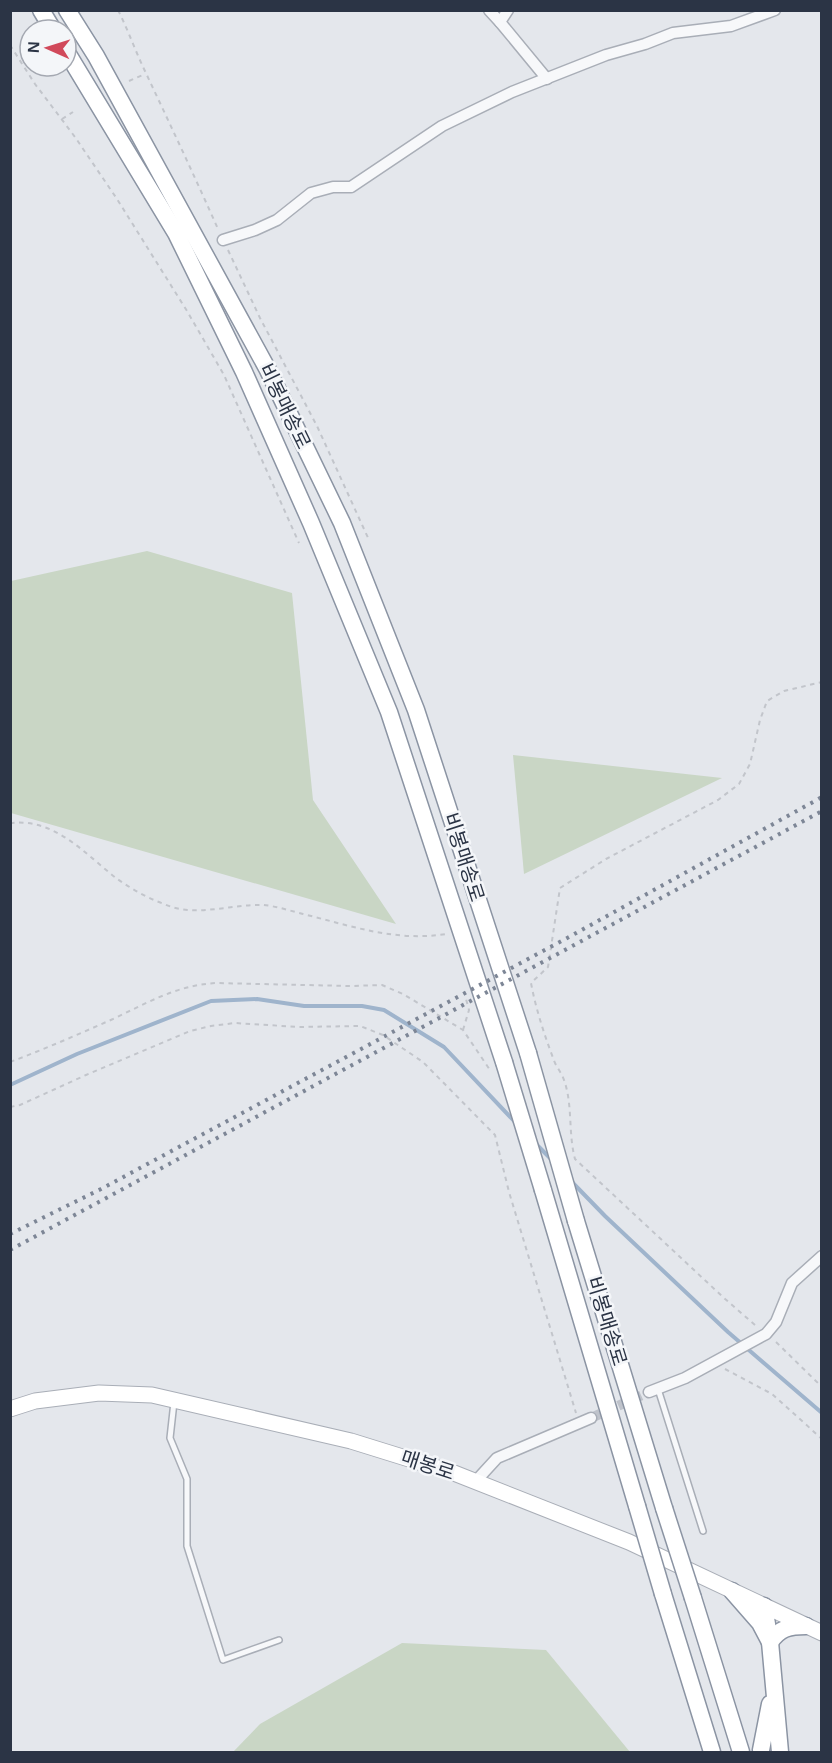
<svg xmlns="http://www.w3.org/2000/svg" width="832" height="1763" viewBox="0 0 832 1763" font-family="Helvetica,'Noto Sans KR',sans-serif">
<rect width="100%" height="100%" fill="#e4e7ec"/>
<g fill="#c9d6c5">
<path d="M147,551l145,42 21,207 83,124 -385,-111v-232z"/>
<path d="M513,755l209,23 -198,96z"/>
<path d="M402,1643l144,7 84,102h-397l27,-28z"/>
</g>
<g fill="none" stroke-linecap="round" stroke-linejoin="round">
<g stroke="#9fb4cc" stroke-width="4">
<path d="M10,1085l67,-31 134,-53 46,-2 47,7h58l22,4 60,37 70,74"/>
<path d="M536,1144l16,16"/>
<path d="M571,1181l34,35 123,116 94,81"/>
</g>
<path stroke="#bfc3cb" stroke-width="10" stroke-dasharray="10 5" stroke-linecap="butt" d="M591,1418l58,-26"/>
<defs>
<g id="service">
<path d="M658,1389l45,142"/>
<path d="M174,1402l-4,36 17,41v67l36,114 56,-20"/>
</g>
<g id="minor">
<path d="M489,10l11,12"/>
<path d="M508,10l-8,12 47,57"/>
<path d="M223,240l32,-10 22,-10 34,-27 22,-6h18l91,-61 70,-34 94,-37 39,-11 28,-11 58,-7 44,-16"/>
<path d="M649,1392l36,-14 81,-44 10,-12 16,-39 30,-27"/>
<path d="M475,1482l22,-24 94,-40"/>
</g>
<path id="secondary" d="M10,1409l25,-8 64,-8 53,2 199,46 103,32 175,69 193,91"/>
<g id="trunk">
<path d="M41,10l12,20"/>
<path d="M67,10l29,46 172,314 74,153 74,187 112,343"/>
<path d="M66,51l110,182 68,139 67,151 78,189 115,350"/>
<path d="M543,1190l94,316"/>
<path d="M576,1221l88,287"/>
<path d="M732,1591l28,32 10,19c10,-14 19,-16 36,-16"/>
<path d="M663,1594l49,158"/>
<path d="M693,1598l48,154"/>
<path d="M764,1606l6,36 10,110"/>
<path d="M761,1750l9,-46"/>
</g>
</defs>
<use href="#service" stroke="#a9aeb7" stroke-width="8"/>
<use href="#minor" stroke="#a9aeb7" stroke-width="13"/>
<use href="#secondary" stroke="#a9aeb7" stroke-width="17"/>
<use href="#trunk" stroke="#8b94a3" stroke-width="19"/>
<g stroke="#c2c5cb" stroke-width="2" stroke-dasharray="4.5 4.5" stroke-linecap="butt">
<path d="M118,10c10,20 17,40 26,59 25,53 50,106 74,160"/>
<path d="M10,45l25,39 40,53 42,62 70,112 37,64 75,168"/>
<path d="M129,81l16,-7"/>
<path d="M62,119l11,-7"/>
<path d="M228,250l32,68 57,108 52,114"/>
<path d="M10,823c45,-5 74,30 106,55 14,10 31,20 48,26 31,14 66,0 99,1 13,1 28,6 40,9 49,12 92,28 143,20"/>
<path d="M463,1030l6,-20 -3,-11"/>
<path d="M10,1062c35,-13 69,-28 103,-43 34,-16 64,-34 103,-36l135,3 31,-1 21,9 60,36 27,40"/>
<path d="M10,1107l10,-2 66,-30 104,-44 21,-5 24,-3 64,4 61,-1 23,9 40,27 72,73 14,57 67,221"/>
<path d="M755,1325l-31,-27 -149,-139c-7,-26 -2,-54 -11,-79 -2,-6 -6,-11 -9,-17 -10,-26 -19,-53 -24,-80l17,-16 12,-79 46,-29 112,-59 21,-16 11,-20 10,-44 7,-19 17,-10 38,-9"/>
<path d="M776,1342l46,45"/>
<path d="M725,1369l47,25 50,45"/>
</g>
<use href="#service" stroke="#f7f8fa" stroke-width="5"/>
<use href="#minor" stroke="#f7f8fa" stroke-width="10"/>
<use href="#secondary" stroke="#fff" stroke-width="15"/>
<use href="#trunk" stroke="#fff" stroke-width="16"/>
<g stroke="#7d8696" stroke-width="4" stroke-dasharray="3 6" stroke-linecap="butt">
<path d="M10,1234l91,-45 468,-252 253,-140"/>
<path d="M10,1250l812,-439"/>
</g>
<defs>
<g id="trunk-bridge">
<path d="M528,1053l48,168"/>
<path d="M504,1062l39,128"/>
<path d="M637,1506l26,88"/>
<path d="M664,1508l29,90"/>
</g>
</defs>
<use href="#trunk-bridge" stroke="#8b94a3" stroke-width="19" stroke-linecap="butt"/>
<use href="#trunk-bridge" stroke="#fff" stroke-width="16"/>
</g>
<g text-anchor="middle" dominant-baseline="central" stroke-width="5" stroke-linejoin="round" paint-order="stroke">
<g font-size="20" fill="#2b3445" stroke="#f4f6f9">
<text transform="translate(285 406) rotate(64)">비봉매송로</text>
<text transform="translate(464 857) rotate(72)">비봉매송로</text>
<text transform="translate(607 1321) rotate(73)">비봉매송로</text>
<text transform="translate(428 1465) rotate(18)">매봉로</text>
</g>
</g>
<rect width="832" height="1763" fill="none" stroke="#2b3445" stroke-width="24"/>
<g transform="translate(48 48) rotate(273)"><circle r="28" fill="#f4f6f9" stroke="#a4a8b1" stroke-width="1.5"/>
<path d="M0-4.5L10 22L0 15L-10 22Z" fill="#d1495b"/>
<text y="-9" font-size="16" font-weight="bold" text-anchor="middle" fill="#2b3445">N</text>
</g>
</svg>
